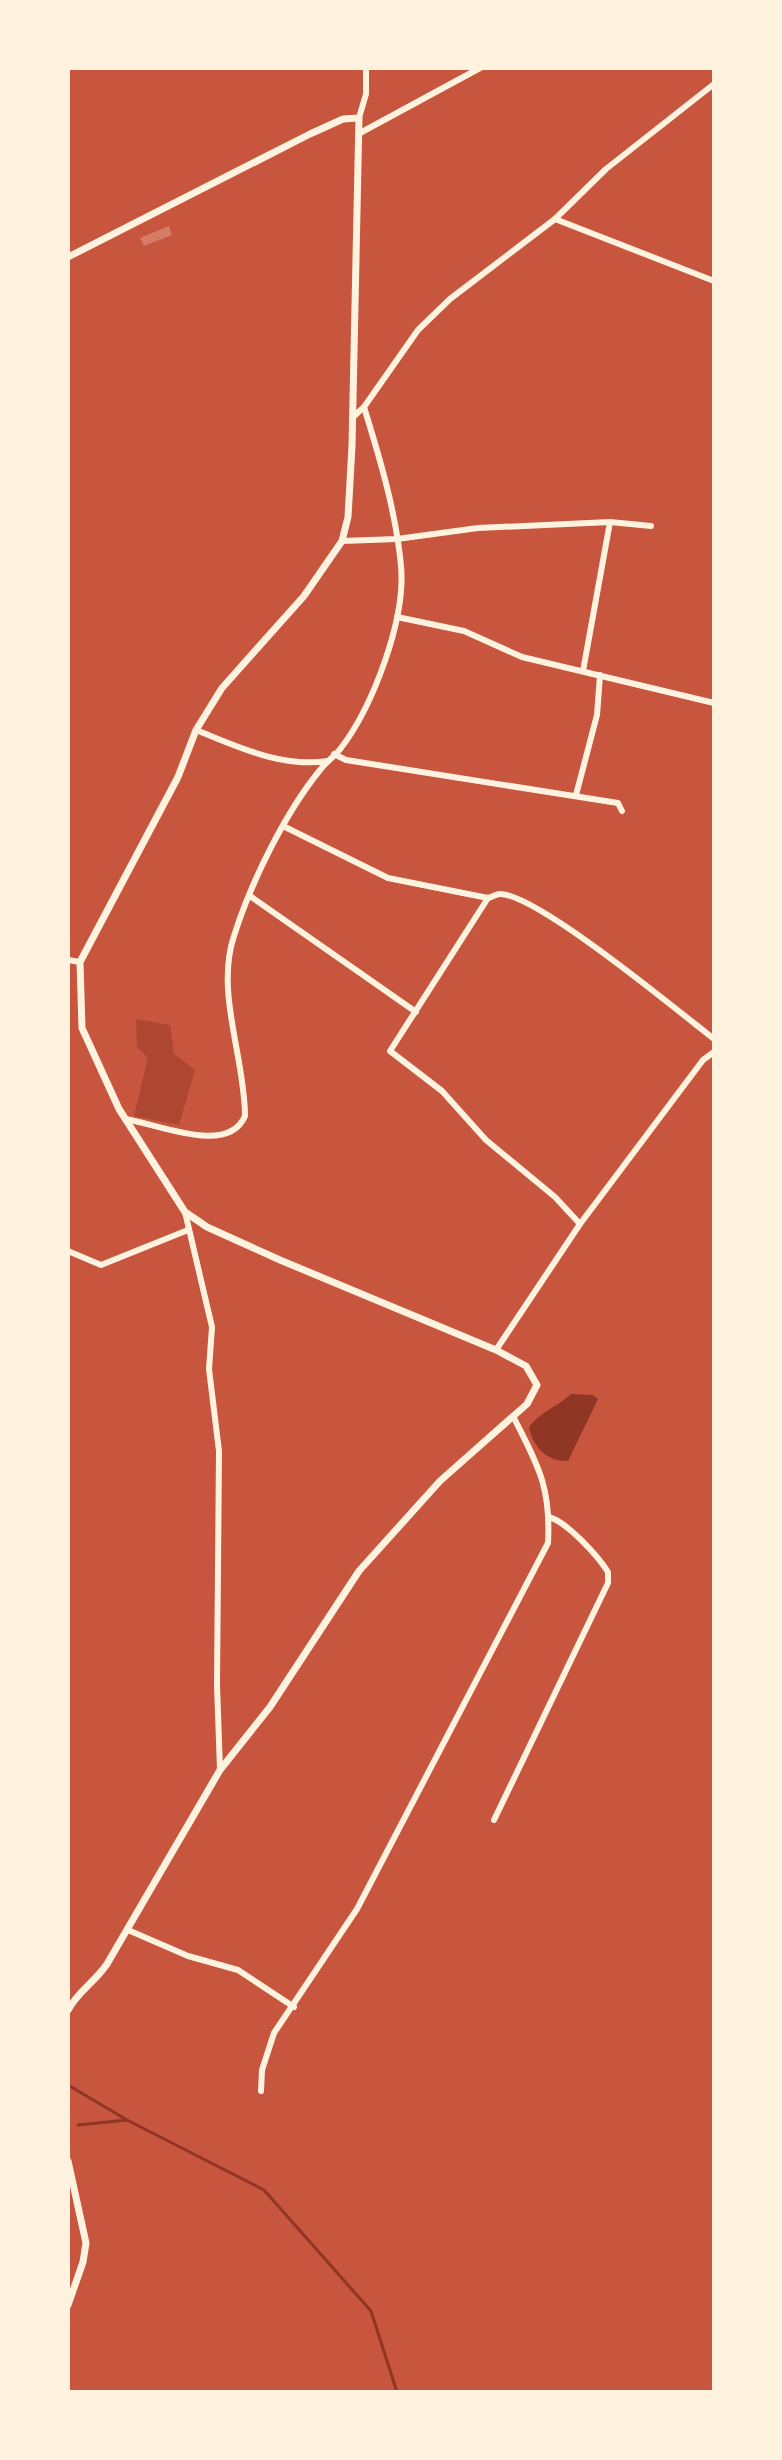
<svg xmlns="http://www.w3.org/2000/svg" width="782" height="2460" viewBox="0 0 782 2460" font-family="Figtree,sans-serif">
<rect width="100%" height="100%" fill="#c8553d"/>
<path fill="#ae4732" d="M136,1019l34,6 4,29 21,16 -16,55 -45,-9 14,-58 -11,-11z"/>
<path fill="#8f3625" d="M571,1394l22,1 5,4 -30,62c-21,1 -36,-15 -39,-34 12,-16 28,-20 42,-33z"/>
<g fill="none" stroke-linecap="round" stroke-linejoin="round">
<g stroke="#8f3625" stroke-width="3">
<path d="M68,2085l59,35"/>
<path d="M78,2125l49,-5 137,70 107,121 26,81"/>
</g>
</g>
<path fill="#d67c66" d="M169,226l3,9 -28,11 -4,-8z"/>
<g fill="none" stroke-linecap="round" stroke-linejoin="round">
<g stroke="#fff3e0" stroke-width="6">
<path d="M359,118l7,-24v-26"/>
<path d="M360,133l120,-65"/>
<path d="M555,219l159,62"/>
<path d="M352,418l12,-11 54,-77 32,-31 105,-80 51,-50 108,-85"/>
<path d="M342,541l55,-2 81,-11 132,-6 41,4"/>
<path d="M397,617l67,14 58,26 192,46"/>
<path d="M583,671l27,-149"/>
<path d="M196,730c43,17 85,38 132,31"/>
<path d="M334,754l12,6 272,43 4,8"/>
<path d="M576,795l21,-80 3,-40"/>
<path d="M285,827l103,51 100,20c4,-1 8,-4 12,-4 37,0 178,117 214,145"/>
<path d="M250,896l166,116"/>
<path d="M488,898l-98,153 52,40 44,49 69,57 25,27"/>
<path d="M68,960l12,2"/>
<path d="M125,1119c33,5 103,37 120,-3 0,-58 -30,-124 -11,-180 17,-54 51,-123 86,-166 6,-8 15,-14 21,-22 32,-42 65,-129 60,-182 -5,-54 -21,-107 -37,-159"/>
<path d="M185,1212l27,115 -3,42 10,82 -2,234 3,85"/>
<path d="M68,1251l33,14 87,-35"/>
<path d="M496,1350l84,-126 123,-164 11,-8"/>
<path d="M494,1820l114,-237v-11c-10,-16 -41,-50 -59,-55"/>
<path d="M128,1930l60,26 50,14 56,37"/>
<path d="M261,2091l1,-21 12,-37 83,-124 191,-366c3,-57 -10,-77 -35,-127"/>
</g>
<g stroke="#fff3e0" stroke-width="7">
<path d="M68,257l242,-123 33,-15 16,-1 -7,328 -4,71 -6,24 -38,55 -82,92 -26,42 -18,47 -98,185 2,66 37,81 66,103 22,15 73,33 216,90 30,16 11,19 -10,19 -87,77 -81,90 -89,136 -50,63 -113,194c-12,18 -29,27 -39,46"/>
<path d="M68,2161l18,82 -3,19 -15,43"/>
</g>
</g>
<rect width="782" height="2460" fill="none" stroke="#fff3e0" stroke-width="140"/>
</svg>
